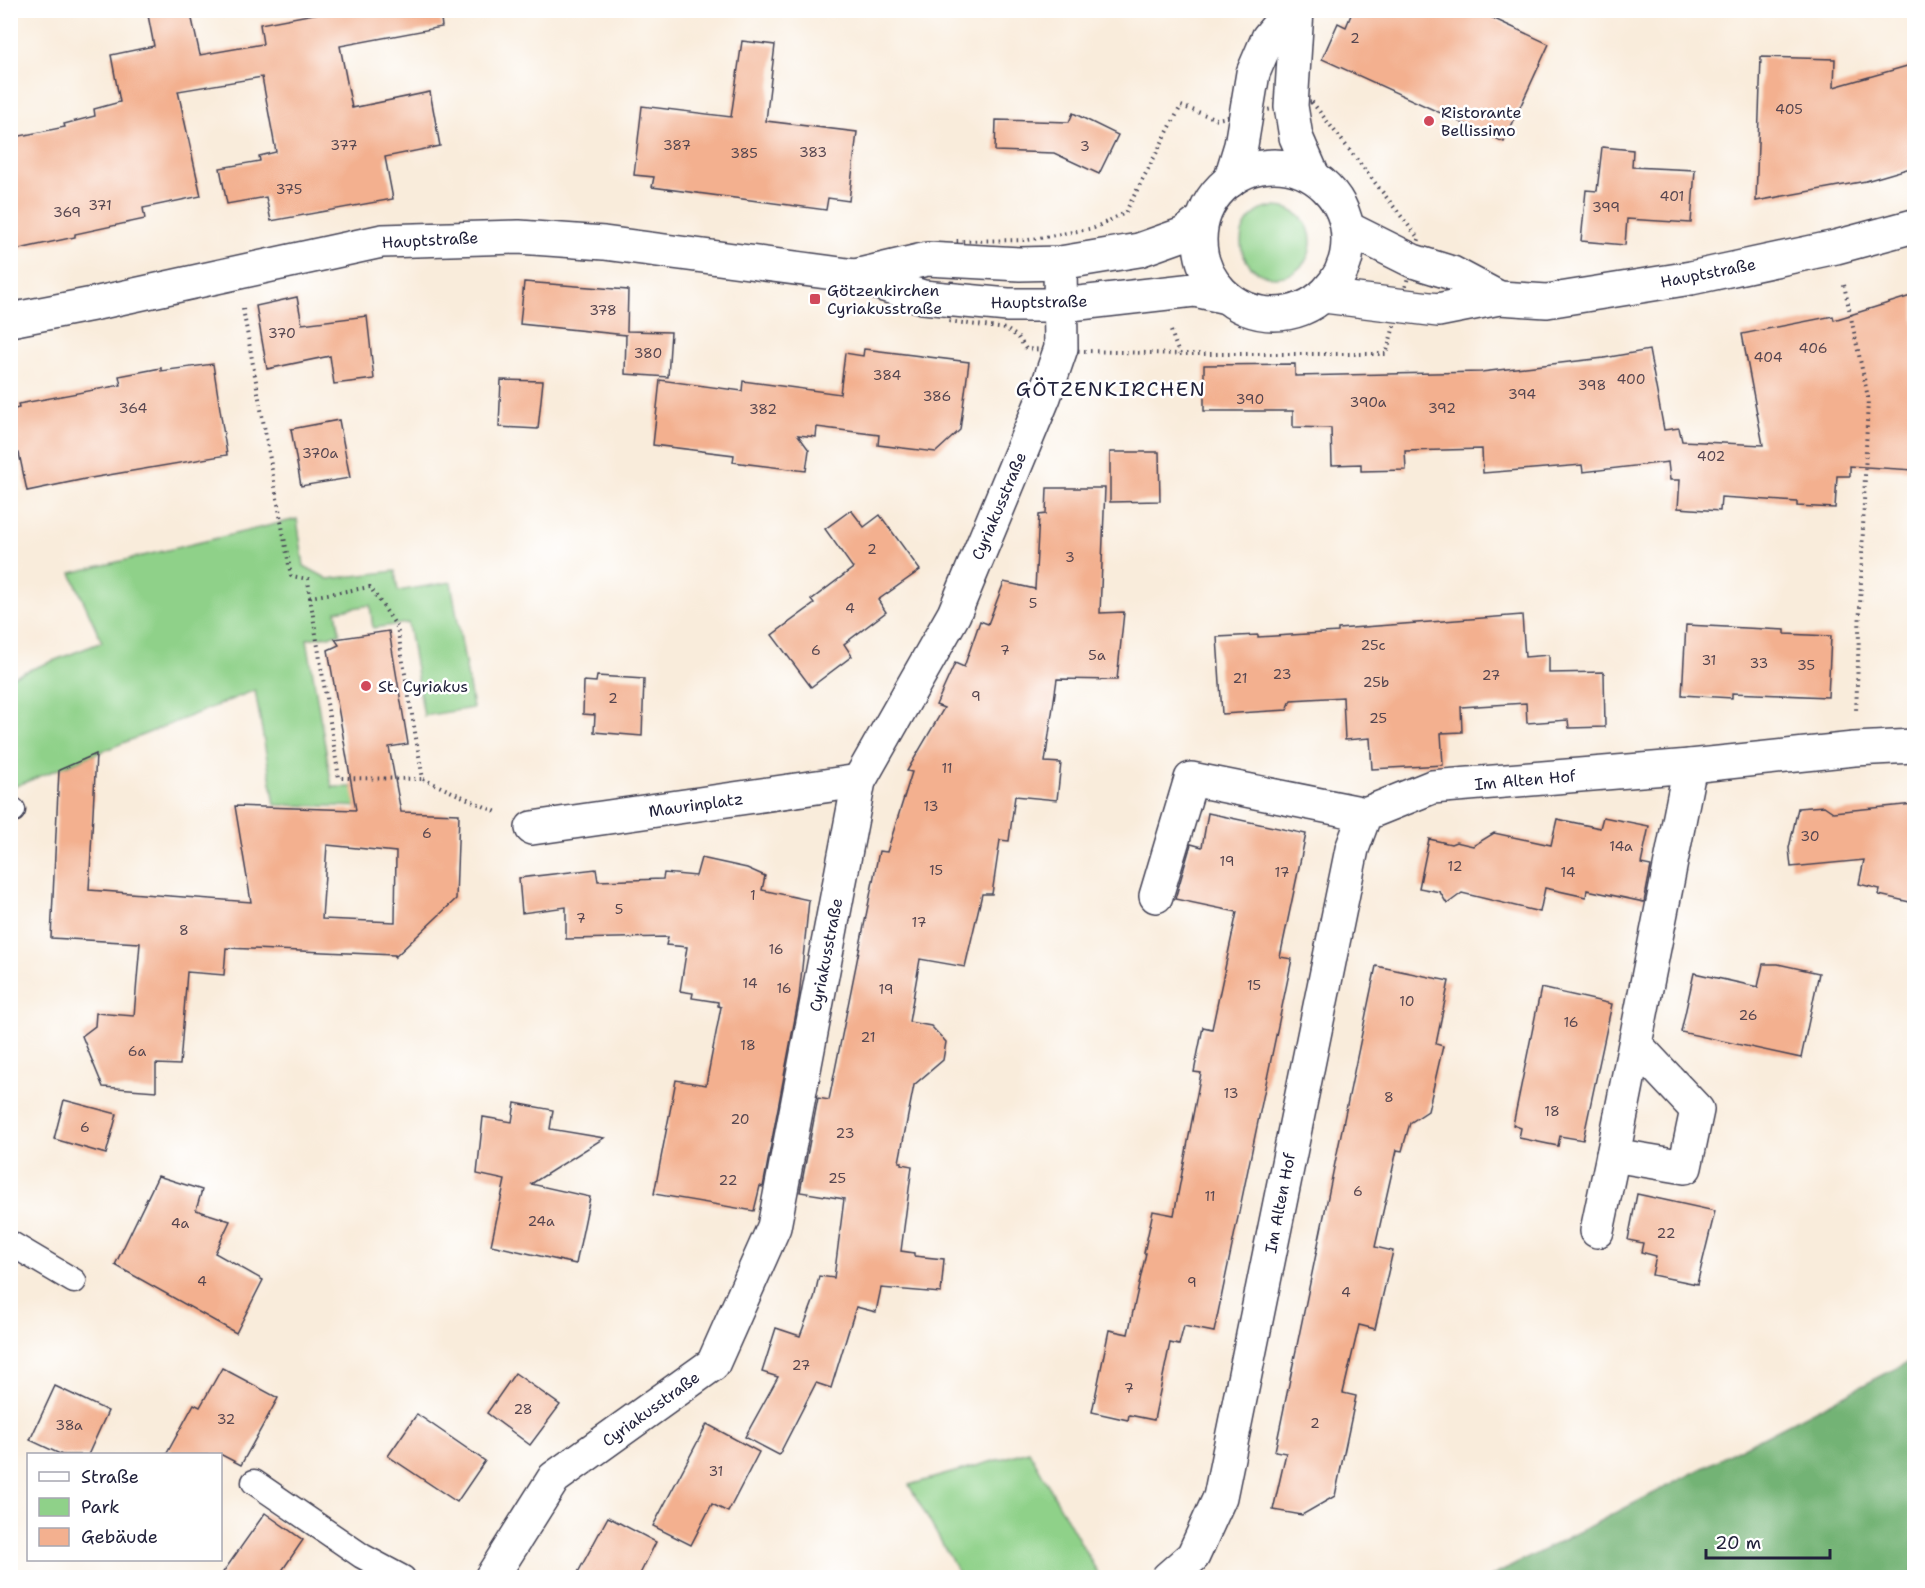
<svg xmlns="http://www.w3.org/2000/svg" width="1925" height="1588" viewBox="0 0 1925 1588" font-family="'Shantell Sans',sans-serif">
<rect width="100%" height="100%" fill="#fff"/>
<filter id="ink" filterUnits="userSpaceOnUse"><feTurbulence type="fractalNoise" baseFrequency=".0167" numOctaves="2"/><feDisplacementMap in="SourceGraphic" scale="12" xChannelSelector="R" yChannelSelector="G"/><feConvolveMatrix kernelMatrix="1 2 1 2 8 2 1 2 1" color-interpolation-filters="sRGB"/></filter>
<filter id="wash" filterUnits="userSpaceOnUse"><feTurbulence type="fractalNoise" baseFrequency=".008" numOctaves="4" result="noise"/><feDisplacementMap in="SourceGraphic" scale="24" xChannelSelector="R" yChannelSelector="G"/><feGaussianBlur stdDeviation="1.35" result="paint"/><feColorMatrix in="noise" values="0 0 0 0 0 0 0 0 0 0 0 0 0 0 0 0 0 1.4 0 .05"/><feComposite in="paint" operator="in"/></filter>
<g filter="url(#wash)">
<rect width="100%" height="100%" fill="#f9ecdb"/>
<g fill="#8fd189" stroke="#587a62" stroke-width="1.5">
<circle cx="1276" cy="242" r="35"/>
<path d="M297,519l7,47 24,13 67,-8 3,20 53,-9 22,126 -49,8 -16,-93 -35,5 -3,-23 -34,6 4,23 -33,5 25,148h49l1,20 -107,-2 -20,-115 -244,98v-111l91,-35 -31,-69z"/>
<path d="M1029,1451l71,126h-139l-52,-92z"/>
</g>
<path fill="#73b375" stroke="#4a6a58" stroke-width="1.5" d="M1914,1359v218h-423z"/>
<g id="blocks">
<g fill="#f3b08f" fill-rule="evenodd">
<path d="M147,10h43l10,45 63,-11 -3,-20 75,-14h105l2,17 -102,19 12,62 78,-16 10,54 -55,11 8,42 -122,22 -5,-24 -39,7 -7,-36 40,-7 -1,-5 17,-4 -14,-75 -84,14 23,105 -58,12 2,11 -70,15v3l-65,14v-113l55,-11 -1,-3 31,-8 -1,-7 26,-7 -9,-47 43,-9z"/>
<path d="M1353,10h122l74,34 -45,98 -182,-83 16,-36 8,4z"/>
<path d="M742,41l33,4 -9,76 91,11 -8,69 -21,-3 -2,12 -174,-23 2,-10 -20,-2 8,-69 89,11z"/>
<path d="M1761,57l74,2 -1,28 80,-23v103l-48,14 -110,20z"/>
<path d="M1073,113l45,22 -19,39 -45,-21 -59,-2 1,-31 73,2z"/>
<path d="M1602,147l31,3 -1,17 63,3 -4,53 -64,-4 -2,26 -44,-4 5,-51 11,1z"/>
<path d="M524,282l104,8 -1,41 44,1 -3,45 -43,-3 1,-39 -106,-11z"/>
<path d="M1914,295v175l-64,-4v10h-13l-2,32 -38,-2v-4l-76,-5 -1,14 -42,-3 2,-28h-10l-2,-18 -85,10 -1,-7 -99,8 -1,-24 -77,2 1,19 -45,1v-7l-29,1 -1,-37 -38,-1v-16h-89v-46l91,-1v12l186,-4 123,-14 45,-8 15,80 15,-2 3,13 81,4 -21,-111 91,-18 1,4z"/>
<path d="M297,297l5,27 65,-8 7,63 -40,5 -4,-28 -63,13 -11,-63z"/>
<path d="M864,349l105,13 -9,68 -24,22 -58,-7 1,-10 -62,-8 -1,10 -18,-2 11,15 -3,21 -73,-9 1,-7 -81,-10 7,-65 82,11 1,-10 97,13 5,-41 18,3z"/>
<path d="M213,364l14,91 -142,24 -58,12 -8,-38 -9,1v-44l9,-2 -1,-4 103,-19 -2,-9 42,-8v3z"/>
<path d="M501,380l42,1 -5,48 -39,-2z"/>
<path d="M339,420l11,58 -49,8 -10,-57z"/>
<path d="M1110,452h49l1,49 -50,1z"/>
<path d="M1047,488h58l-5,125 24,-1 -7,68 -60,-1 -12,83 16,1 -4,37 -42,-4 -6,45 -9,-1 -8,54h-10l-17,73 -45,-8 -11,63 22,4 15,16 -3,18 -29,25 -15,77h3l-1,2 11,2 -11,85 13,2v3l30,3 -3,34 -60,-5 -5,24 -20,-5 -25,81 -15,-5 -37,72 -34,-18 33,-60 -16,-5 14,-44 24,8 14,-37 5,-23 15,2 10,-79 -44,-7 18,-94 11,2 50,-249 8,1 25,-80 -5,-1 37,-63 -8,-3 19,-42 9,4 16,-46 8,3 16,-42 31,7 4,-74 7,-1z"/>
<path d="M851,510l13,17 16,-12 40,55 -42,30 8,12 -42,32 8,12 -41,31 -39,-52 42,-31 -3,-4 42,-32 -28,-39z"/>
<path d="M1522,615l3,42 24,-2v18l55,-1 1,55 -36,1 -1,-8 -41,3 -1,-20 -65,4 1,25 -21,1 2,32 -71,4 -2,-31 -25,2 -2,-43 -52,3 -4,10 -65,4 -5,-77 41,-2v2l80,-5v-3z"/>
<path d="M1686,625l99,5v4l46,2 -3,61 -96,-4v5l-50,-3z"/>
<path d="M389,631l19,113 -19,3 12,65 58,2 -3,85 -61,58v-2l-169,-7 -2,27 -37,-3 -7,93 -24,-1v27l-53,-4 -21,-51 13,-10 1,-13 38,3 6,-73 -89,-5 8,-168 37,-16 -7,136 162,12 -16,-96 121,4 -28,-160 11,-5 -4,-6zM327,845l69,7 -1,70 -73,-3z"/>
<path d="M597,676l47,3 -2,57 -48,-4 1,-17 -12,-1 1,-33 12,1z"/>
<path d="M1914,804v99l-35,-8 1,-6 -21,-5 5,-24 -73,7 -2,-19 9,-40 26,-2 9,6z"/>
<path d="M1208,813l98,21 -26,123 12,2 -78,373 -30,-6 -5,19 -9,-2 -16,77 -25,-5 -1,5 -36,-8 17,-82 19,4 18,-81h-2l9,-42 21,4 27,-142 -7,-1 9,-45 9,2 25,-117 -62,-13 16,-55 11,3z"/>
<path d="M1603,817l46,9 -8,38 10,2 -7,36 -57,-12 -1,7 -41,-9 -5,24 -78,-19 -15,11 -7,-12 -21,-4 10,-49 22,5 5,-2 17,4 21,-13 57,12 6,-26 43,9z"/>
<path d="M701,858l46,10 18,8 -3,14 47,10 -10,97 -36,190 -3,-1 -6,25 -100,-17 22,-114 30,5 15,-78 -3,-1v-4l-26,-4 1,-5 -13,-2 7,-44 -21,-2 2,-8 -102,2v-32l-44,6 -3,-35 77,-9 2,12 65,-2 1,-6 32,3z"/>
<path d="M1763,964h15l41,9 -18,85 -120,-26 13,-59 64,14z"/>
<path d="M1376,966l73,15 -13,63 7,2 -15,65 -18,12 -8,28 -5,-1 -22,97 18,4 -18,78 -16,-4 -16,68 13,3 -21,100 -33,19 -29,-5 13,-57 -11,-2z"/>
<path d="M1541,988l71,16 -29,136 -23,-4 -2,10 -39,-8 2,-10 -8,-3z"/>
<path d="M64,1100l53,14 -11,40 -52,-15z"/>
<path d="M515,1103l38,7 -3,19 54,9 -73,46 59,13 -14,67 -85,-19 14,-65 -28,-6 6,-57 29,5z"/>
<path d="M158,1176l44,14 -6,20 34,11 -15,32 48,27 -27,53 -121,-68z"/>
<path d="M1637,1194l78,17 -18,73 -45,-9 4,-19 -15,-4 2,-9 -15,-3z"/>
<path d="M222,1368l56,30 -37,67 -19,-10h-56l28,-51 6,3z"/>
<path d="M515,1373l45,32 -30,40 -43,-32z"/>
<path d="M55,1386l53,25 -20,44h-26l-32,-15z"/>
<path d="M417,1414l68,47 -28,41 -69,-46z"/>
<path d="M707,1424l52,28 -31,60 -16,-8 -21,41 -38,-19z"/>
<path d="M265,1513l38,27 -26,38h-58z"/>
<path d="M608,1517l48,25 -18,36h-63z"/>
</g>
</g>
</g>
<g filter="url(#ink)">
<use href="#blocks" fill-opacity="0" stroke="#424053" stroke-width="1.5"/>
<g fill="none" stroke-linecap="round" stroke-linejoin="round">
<defs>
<g id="lane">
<path d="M10,811l3,-1"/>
<path d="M10,1243l64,38"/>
<path d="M254,1482l108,74 41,22"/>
</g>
<g id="street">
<path d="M1297,10l-6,96 5,31 17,39"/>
<path d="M1230,181l11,-36 12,-72 15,-35 23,-28"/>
<path d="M532,828l327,-47"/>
<path d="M1156,896l35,-117 174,35"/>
<path d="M1635,1044l62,66 -12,57 -72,-12 77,-389"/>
<path d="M1597,1231l16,-76"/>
<path d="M491,1578l63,-100 159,-114 61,-137 85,-446 95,-167 90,-217 17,-49 -1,-85"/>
<path d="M1168,1578l25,-22 27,-59 132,-648 13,-35 67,-27 258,-21 164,-17 60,-3"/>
</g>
<g id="secondary">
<circle cx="1274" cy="240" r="74"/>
<path d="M1349,229l64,32 39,12 47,25"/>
<path d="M855,276l72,-17 93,5 40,-1 79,-13 45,-16 18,-14"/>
<path d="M1324,296l114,14 61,-12 48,3 144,-23 145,-31 78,-21"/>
<path d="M10,320l83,-16 289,-63 137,-4 85,6 222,29 29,4 68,21 85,8h54l132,-15 32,7"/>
</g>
</defs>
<use href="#lane" stroke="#424053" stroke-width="27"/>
<use href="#street" stroke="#424053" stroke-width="36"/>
<use href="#secondary" stroke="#424053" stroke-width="36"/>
<g stroke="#424053" stroke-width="4" stroke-dasharray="1.5 4.5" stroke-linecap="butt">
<path d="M1312,102l107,137 -33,115h-207l-153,-5 -8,-12 -12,-8 -58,-8 8,-80 72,-1 66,-12 31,-15 56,-107 36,13z"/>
<path d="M1844,285l24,112 -12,315"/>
<path d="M243,309l48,267 17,3 2,18 60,-10 27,40 26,152 76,34"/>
<path d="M1171,331l8,23"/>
<path d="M310,597l29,181 84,1"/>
</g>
<use href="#lane" stroke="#fff" stroke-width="24"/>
<use href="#street" stroke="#fff" stroke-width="33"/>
<use href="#secondary" stroke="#fff" stroke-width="33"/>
</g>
</g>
<g fill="#d1495b" stroke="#fff" stroke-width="2">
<circle cx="1429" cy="121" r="6"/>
<rect x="809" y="293" width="12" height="12" rx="3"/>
<circle cx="366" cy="686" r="6"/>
</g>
<g text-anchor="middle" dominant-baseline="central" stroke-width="5" stroke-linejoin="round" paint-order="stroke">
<g font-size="14" fill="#564650">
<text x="1355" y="38">2</text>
<text x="1789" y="109">405</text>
<text x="344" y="145">377</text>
<text x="677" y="145">387</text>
<text x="1085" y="146">3</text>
<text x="813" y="152">383</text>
<text x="744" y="153">385</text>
<text x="289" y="189">375</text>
<text x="1672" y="196">401</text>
<text x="100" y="205">371</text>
<text x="1606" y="207">399</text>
<text x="67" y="212">369</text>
<text x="603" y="310">378</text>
<text x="282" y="333">370</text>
<text x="1813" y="348">406</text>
<text x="648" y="353">380</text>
<text x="1768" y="357">404</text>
<text x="887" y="375">384</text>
<text x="1631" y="379">400</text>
<text x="1592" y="385">398</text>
<text x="1522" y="394">394</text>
<text x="937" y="396">386</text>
<text x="1250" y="399">390</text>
<text x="1368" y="402">390a</text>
<text x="133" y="408">364</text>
<text x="1442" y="408">392</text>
<text x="763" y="409">382</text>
<text x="320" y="453">370a</text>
<text x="1711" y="456">402</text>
<text x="872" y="549">2</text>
<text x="1070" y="557">3</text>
<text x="1033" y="603">5</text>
<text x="850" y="608">4</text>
<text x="1373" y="645">25c</text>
<text x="816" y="650">6</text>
<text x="1005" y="650">7</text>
<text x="1097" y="655">5a</text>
<text x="1709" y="660">31</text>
<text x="1759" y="663">33</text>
<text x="1806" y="665">35</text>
<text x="1282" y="674">23</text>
<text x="1491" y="675">27</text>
<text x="1240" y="678">21</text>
<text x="1376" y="682">25b</text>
<text x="976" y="696">9</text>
<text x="613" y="698">2</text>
<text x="1378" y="718">25</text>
<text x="947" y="768">11</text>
<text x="931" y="806">13</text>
<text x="427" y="833">6</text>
<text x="1810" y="836">30</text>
<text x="1621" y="846">14a</text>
<text x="1227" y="861">19</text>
<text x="1455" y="866">12</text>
<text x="936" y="870">15</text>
<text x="1282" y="872">17</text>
<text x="1568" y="872">14</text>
<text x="753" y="895">1</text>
<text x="619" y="909">5</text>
<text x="581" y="918">7</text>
<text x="919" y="922">17</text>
<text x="184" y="930">8</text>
<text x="776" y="949">16</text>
<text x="750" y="983">14</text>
<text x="1254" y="985">15</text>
<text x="784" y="988">16</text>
<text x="886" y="989">19</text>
<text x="1407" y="1001">10</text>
<text x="1748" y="1015">26</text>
<text x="1571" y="1022">16</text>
<text x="868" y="1037">21</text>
<text x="748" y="1045">18</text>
<text x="137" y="1051">6a</text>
<text x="1231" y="1093">13</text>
<text x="1389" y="1097">8</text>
<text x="1552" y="1111">18</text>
<text x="740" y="1119">20</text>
<text x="85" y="1127">6</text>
<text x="845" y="1133">23</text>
<text x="837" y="1178">25</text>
<text x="728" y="1180">22</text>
<text x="1358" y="1191">6</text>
<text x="1210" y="1196">11</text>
<text x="541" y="1221">24a</text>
<text x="180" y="1223">4a</text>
<text x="1666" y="1233">22</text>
<text x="202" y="1281">4</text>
<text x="1192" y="1282">9</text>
<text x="1346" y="1292">4</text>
<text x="801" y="1365">27</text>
<text x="1129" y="1388">7</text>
<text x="523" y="1409">28</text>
<text x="226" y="1419">32</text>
<text x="1315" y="1423">2</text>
<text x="69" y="1425">38a</text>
<text x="716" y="1471">31</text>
</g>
<g font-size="16" fill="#22223b" stroke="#fff" text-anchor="start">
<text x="1441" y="112">Ristorante<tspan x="1441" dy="18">Bellissimo</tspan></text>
<text x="827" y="290">Götzenkirchen<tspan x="827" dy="18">Cyriakusstraße</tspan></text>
<text x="378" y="686">St. Cyriakus</text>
</g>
<g font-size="16" fill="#22223b" stroke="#fff">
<text transform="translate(430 240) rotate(-3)">Hauptstraße</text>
<text transform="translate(1708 273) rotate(-11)">Hauptstraße</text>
<text transform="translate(1039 302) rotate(-1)">Hauptstraße</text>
<text transform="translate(999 506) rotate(-67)">Cyriakusstraße</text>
<text transform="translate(1525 780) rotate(-5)">Im Alten Hof</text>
<text transform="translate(696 805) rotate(-8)">Maurinplatz</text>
<text transform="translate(826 955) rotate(-79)">Cyriakusstraße</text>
<text transform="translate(1280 1203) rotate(-79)">Im Alten Hof</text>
<text transform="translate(651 1409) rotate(-36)">Cyriakusstraße</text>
</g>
<g font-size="20" letter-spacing="1.5" fill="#22223b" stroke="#fff">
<text x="1111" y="389">GÖTZENKIRCHEN</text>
</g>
</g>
<rect width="1925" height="1588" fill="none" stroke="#fff" stroke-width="36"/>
<rect x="27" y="1453" width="195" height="108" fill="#ffffff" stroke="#a7a7b1" stroke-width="1.5"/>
<rect x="39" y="1472" width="30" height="9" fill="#ffffff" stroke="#a7a7b1" stroke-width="1.5"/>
<text x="81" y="1483" font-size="18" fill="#22223b">Straße</text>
<rect x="39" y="1498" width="30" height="18" fill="#8fd189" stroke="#a7a7b1" stroke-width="1.5"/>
<text x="81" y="1513" font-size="18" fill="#22223b">Park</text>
<rect x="39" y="1528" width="30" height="18" fill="#f3b08f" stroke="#a7a7b1" stroke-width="1.5"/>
<text x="81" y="1543" font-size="18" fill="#22223b">Gebäude</text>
<path d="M1706 1549v9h124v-9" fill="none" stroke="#22223b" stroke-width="3"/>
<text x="1715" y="1549" font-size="18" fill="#22223b" stroke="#ffffff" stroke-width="4.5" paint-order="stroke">20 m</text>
</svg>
